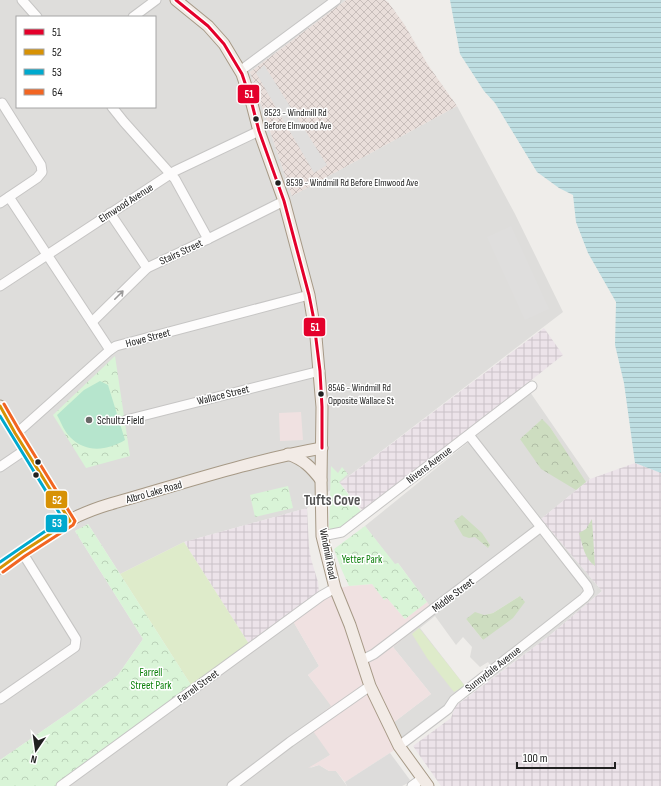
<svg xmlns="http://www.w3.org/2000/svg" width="661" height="786" viewBox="0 0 661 786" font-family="'Sofia Sans Condensed',sans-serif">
<defs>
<pattern id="industrial-grid" width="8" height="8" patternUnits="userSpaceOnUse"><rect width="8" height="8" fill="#ece3e9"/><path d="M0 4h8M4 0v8" fill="none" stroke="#cac2c8"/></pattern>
<pattern id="military-cross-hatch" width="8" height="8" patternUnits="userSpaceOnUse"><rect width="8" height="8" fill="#e9deda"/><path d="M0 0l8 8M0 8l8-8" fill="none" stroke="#c8bebb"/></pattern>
<pattern id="forest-crowns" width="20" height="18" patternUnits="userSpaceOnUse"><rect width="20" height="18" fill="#cdddc0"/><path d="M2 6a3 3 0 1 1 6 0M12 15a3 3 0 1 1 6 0" fill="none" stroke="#b0bda5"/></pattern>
<pattern id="park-crowns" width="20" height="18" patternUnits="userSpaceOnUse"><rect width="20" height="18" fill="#d9f4d7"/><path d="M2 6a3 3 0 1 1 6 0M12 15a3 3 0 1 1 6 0" fill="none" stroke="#bad1b8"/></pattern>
<pattern id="water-rules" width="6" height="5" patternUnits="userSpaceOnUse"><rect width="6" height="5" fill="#bedee2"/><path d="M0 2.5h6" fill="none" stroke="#a3bec2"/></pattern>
</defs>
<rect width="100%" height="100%" fill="#efedea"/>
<g fill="#dedddb" fill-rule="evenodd">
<path d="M0,0h346l-96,72 42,124 165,-90 58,108 48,98 -256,196 -123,34 -64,32 -32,-50 -13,7 68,108 -25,36 -44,34 -74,51zM17,17h138v90h-138z"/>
<path d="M530,392l60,87 -49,40 61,72 -53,45 -150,111 -10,-21 42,-32 -38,-47 42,-34 -37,-50 -3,2 -30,-39zM541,420l9,7 12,19 -42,-7zM520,596l-37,44 -17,-21 27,-6zM435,616l21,29 7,-8 9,10 -2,10 10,10 8,-5 4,6 -27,18 -45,-58z"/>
<path d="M289,614l30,52 -11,9 24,31 -2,49 -20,13 9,-3 10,6h7l11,15h-289l133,-101 58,-41z"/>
</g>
<g fill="#f0e1e1">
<path d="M301,412l2,28 -23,1 -1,-28z"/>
<path d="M372,584l12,16 3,-2 18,21 22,-17 8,11 -42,34 38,47 -42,32 10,21 -54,35 -9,-11h-7l-10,-6 -11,3 22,-13 -22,-31 23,-18 -23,-31 11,-9 -30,-52 30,-21 30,-7z"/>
</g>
<g fill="url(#industrial-grid)">
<path d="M544,328l19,27 -199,157 -24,-29z"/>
<path d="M635,463l26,10v313h-220l-28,-40 38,-28 3,-9 3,-4 92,-69 53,-45 -61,-72 49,-40z"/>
<path d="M307,508l2,39 2,12 7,23 1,11 -70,51 -65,-102z"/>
</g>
<path fill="#dddcdb" d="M390,753l20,27 -2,3 -6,3h-55l-2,-4z"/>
<path fill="url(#military-cross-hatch)" d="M346,0h39l3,2 16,22 24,41 29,41 -165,90 -42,-124z"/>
<g fill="#deebca">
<path d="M184,542l65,102 -58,41 -71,-111z"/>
<path d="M419,628l46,58 -11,6 -27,-34 -15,-24z"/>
</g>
<g fill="url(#forest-crowns)">
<path d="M542,419l8,8 36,55 -10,8 -35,-21 -21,-30z"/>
<path d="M462,515l20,18 8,12 -2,3 -13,-11 -6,1 -6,-2 -9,-15z"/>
<path d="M592,519l3,47c-11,-8 -12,-20 -16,-33l7,-4z"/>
<path d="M520,596l5,6 -12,16 -30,22 -17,-21 9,-7 9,3 9,-2z"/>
</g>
<g fill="url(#park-crowns)">
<path d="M115,356l15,100 -44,12 -33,-53z"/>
<path d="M331,466l7,7 4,-6 6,7 -9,8 23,31 -20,16 -9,2 -4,-3z"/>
<path d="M288,486l5,22 -38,9 -5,-22z"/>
<path d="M88,524l103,161 -133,101h-58v-26l74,-51 44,-34 25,-36 -68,-108z"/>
<path d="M365,526l30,38 3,-1 29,39 -22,17 -18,-21 -3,2 -12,-16 -23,2 -9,-20 -6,-17z"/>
</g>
<path fill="#b6e5cd" d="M100,381l8,4 17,55c-18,11 -40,13 -55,-3 -6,-6 -9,-15 -13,-22l27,-25z"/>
<g fill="#dfdedd">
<path d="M264,65l63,100 -13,8 -58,-100z"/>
<path d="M511,226l38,83 -24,11 -38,-83z"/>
</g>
<path fill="url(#water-rules)" d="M450,0h211v473l-26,-10 -11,-80 -9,-38 1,-43 -28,-49 -12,-31 -3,-27 -14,-7 -22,-16 -42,-69 -11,-12 -24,-37z"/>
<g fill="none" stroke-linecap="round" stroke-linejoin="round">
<defs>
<g id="minor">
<path d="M22,0l15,17"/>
<path d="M133,17l23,-17"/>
<path d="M240,71l96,-71"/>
<path d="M112,107l12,15 51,57 33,60"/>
<path d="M9,197l101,153"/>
<path d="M0,203l37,-25 5,-6 -1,-7 -39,-62"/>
<path d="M110,213l37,55"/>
<path d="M0,286l175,-115 84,-40"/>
<path d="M92,322l55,-54 61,-29 76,-38"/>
<path d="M126,420l194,-49"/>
<path d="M15,433l3,-1 92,-82 6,-4 193,-51"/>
<path d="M0,467l25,-17"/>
<path d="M322,536l20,-4 190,-146"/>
<path d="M362,660l12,-6 167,-127"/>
<path d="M0,699l75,-52 1,-8 -54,-87"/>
<path d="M399,746l49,-37 6,-9 130,-102 5,-6 -2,-6 -118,-151"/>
<path d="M61,786l260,-190 14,-8"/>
<path d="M232,786l58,-44 80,-56"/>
<path d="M412,786l11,-8"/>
</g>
<g id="major">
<path d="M176,0l32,26 16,18 18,30 10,30 7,27 25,70 25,94 7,42 6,70 -1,73 1,56 13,52 15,37 20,61 29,60 29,40"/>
<path d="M0,406l15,27 55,88"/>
<path d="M288,454c16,6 23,13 33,26"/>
<path d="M0,568c25,-18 50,-38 78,-52 9,-4 19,-8 29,-11 71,-20 142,-44 215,-57"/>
</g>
</defs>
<use href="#minor" stroke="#c6c5c4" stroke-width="11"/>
<use href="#major" stroke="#a69986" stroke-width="13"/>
<use href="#minor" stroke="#fdfcfc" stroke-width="9"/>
<use href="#major" stroke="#f2ebe6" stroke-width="11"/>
<defs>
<path id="bus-1" d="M176,0l32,26 16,18 18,30 10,30 7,27 25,70 25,94 4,20 7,56 2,36v41"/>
<path id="bus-2" d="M0,406l15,27 55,88 -48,31 -22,16"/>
<path id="bus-3" d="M0,416l63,103 -63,43"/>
<path id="bus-4" d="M3,572l22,-16 48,-31 2,-4 -56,-91 -15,-26"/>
</defs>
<use href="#bus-1" stroke="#fff" stroke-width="6"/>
<use href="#bus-2" stroke="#fff" stroke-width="6"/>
<use href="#bus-3" stroke="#fff" stroke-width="6"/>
<use href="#bus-4" stroke="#fff" stroke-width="6"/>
<use href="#bus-1" stroke="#e4002b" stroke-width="3"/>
<use href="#bus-2" stroke="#d79205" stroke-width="3"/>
<use href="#bus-3" stroke="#00a9ce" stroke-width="3"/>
<use href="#bus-4" stroke="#f26522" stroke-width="3"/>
</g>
<defs><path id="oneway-shaft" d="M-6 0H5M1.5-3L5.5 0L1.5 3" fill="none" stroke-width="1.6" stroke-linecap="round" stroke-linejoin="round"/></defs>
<use stroke="#9a9999" href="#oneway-shaft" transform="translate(119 295) rotate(-45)"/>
<g fill="#212121" stroke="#fff" stroke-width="1.5">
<circle cx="256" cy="119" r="3.5"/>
<circle cx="278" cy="183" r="3.5"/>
<circle cx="321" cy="394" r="3.5"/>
<circle cx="38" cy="462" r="3.5"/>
<circle cx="36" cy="475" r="3.5"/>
</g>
<circle fill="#696867" stroke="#fff" stroke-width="1.5" cx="89" cy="420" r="4"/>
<g text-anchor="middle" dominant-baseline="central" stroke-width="3" stroke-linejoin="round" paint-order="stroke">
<g font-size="10" fill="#212121" stroke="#fff" text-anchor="start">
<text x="264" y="113">8523 - Windmill Rd<tspan x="264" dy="13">Before Elmwood Ave</tspan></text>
<text x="286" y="183">8539 - Windmill Rd Before Elmwood Ave</text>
<text x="328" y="388">8546 - Windmill Rd<tspan x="328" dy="13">Opposite Wallace St</tspan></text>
</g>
<g font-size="11" fill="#212121" stroke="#fff">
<text transform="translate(126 203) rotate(-33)">Elmwood Avenue</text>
<text transform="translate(181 252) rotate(-25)">Stairs Street</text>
<text transform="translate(148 338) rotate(-15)">Howe Street</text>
<text transform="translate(223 395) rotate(-14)">Wallace Street</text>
<text transform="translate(429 465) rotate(-37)">Nivens Avenue</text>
<text transform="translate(154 492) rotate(-16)">Albro Lake Road</text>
<text transform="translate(328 554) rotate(79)">Windmill Road</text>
<text transform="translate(453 595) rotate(-37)">Middle Street</text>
<text transform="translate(493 669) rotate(-38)">Sunnydale Avenue</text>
<text transform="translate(198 686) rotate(-36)">Farrell Street</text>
</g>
<g font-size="11" fill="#212121" stroke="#fff" text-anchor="start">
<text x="97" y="420">Schultz Field</text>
</g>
<g font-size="11" fill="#0e810d" stroke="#fff">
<text x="362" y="559">Yetter Park</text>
<text x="151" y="672">Farrell<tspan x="151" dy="13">Street Park</tspan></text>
</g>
<g font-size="15" font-weight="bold" fill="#545454" stroke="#fff">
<text x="332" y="500">Tufts Cove</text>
</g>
</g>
<g stroke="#fff" stroke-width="1.5">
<rect x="237" y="84" width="23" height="20" rx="4" fill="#e4002b"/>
<rect x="303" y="317" width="23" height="20" rx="4" fill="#e4002b"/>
<rect x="45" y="490" width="23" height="19" rx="4" fill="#d79205"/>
<rect x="45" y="514" width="23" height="19" rx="4" fill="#00a9ce"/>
</g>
<g font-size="11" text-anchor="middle" font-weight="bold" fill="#fff">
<text x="249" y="98">51</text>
<text x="315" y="331">51</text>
<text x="57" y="504">52</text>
<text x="57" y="527">53</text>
</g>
<rect x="16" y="16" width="140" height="92" fill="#ffffff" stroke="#a6a6a6"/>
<rect x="24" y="29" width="20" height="6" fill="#e4002b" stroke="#a6a6a6"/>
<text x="52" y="36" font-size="12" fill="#212121">51</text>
<rect x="24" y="49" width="20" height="6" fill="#d79205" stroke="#a6a6a6"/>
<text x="52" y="56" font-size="12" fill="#212121">52</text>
<rect x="24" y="69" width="20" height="6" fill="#00a9ce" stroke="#a6a6a6"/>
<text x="52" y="76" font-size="12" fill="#212121">53</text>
<rect x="24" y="89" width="20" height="6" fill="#f26522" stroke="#a6a6a6"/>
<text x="52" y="96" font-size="12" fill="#212121">64</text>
<g transform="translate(36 750) rotate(193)" stroke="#ffffff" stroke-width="3" paint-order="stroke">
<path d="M0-3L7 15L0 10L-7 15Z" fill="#212121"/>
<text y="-6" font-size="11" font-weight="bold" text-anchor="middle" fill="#212121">N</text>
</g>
<path d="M517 762v6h98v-6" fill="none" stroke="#212121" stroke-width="2"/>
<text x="523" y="762" font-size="12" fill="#212121" stroke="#ffffff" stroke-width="3" paint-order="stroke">100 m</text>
</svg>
